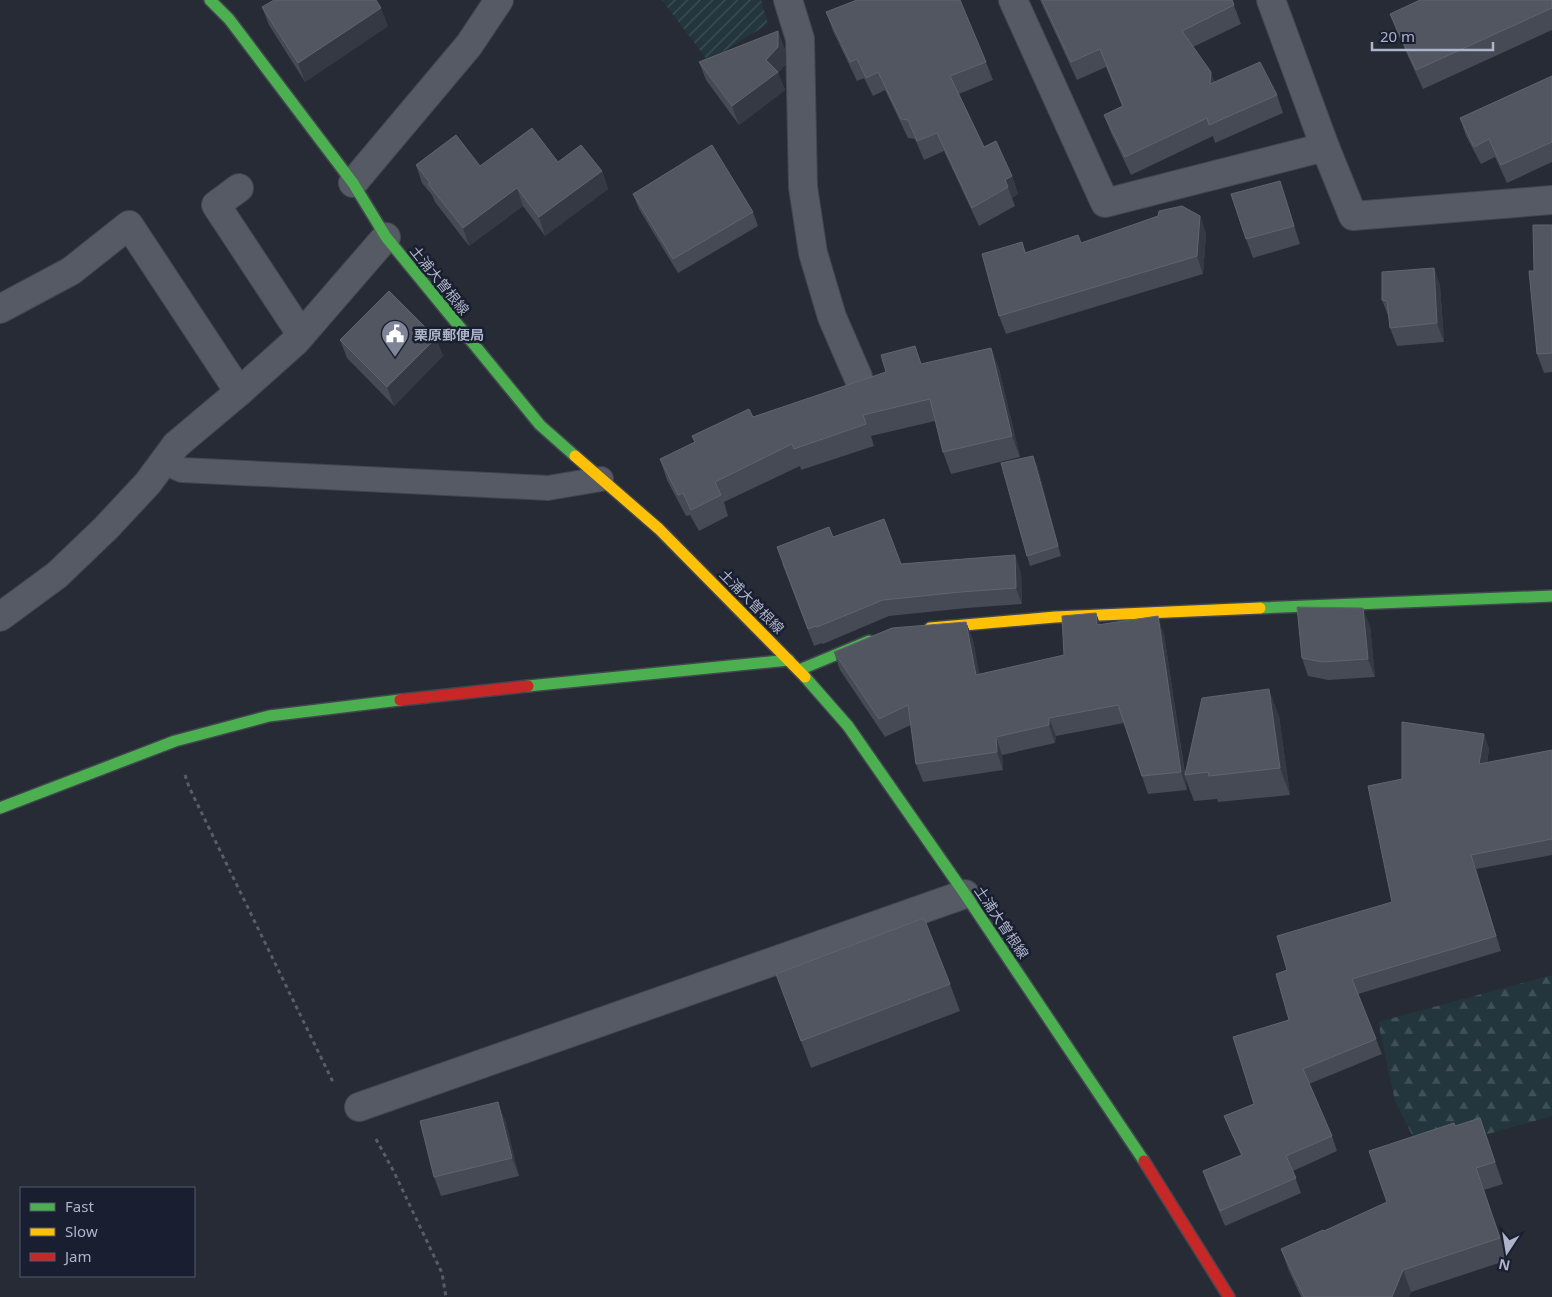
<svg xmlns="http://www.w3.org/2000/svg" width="1552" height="1297" viewBox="0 0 1552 1297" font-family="'Noto Sans','Noto Sans JP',sans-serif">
<defs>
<pattern id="forest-firs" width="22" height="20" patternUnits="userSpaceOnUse" patternTransform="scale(1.25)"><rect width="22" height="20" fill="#23353d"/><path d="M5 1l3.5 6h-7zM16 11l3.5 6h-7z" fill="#405058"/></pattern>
<pattern id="garden-furrows" width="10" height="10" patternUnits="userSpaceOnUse" patternTransform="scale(1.25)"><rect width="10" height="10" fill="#23353d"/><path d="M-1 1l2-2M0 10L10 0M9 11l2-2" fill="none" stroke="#405058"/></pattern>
</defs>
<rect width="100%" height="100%" fill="#262b36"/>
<path fill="url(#forest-firs)" d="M1552,975v141l-131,37 -26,-52 -17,-79z"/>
<path fill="url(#garden-furrows)" d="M662,0h99l7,24 -60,37z"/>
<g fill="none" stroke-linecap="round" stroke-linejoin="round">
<defs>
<path id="lane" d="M164,462l18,8 366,18 53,-9"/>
<g id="street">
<path d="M788,0l12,39 3,148 10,66 19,64 26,60"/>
<path d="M1013,0l92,203 220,-56 28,69 199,-16"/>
<path d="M1271,0l54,147"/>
<path d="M353,183l116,-138 30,-45"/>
<path d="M239,188l-23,17 85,129"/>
<path d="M0,309l71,-38 58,-46 110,167"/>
<path d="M0,617l57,-42 49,-47 42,-45 28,-38 63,-53 57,-51 90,-104"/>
<path d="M359,1107l606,-213"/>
</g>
<g id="fast">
<path d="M210,0l19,19 124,164 33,54 154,188 35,31"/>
<path d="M1260,608l292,-12"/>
<path d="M799,670l70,-29"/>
<path d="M805,677l43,49 117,168 179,267"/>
<path d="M528,686l261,-26"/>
<path d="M0,808l175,-67 94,-25 131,-16"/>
</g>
<g id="slow">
<path d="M575,456l84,73 146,148"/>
<path d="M930,628l125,-11 205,-9"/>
</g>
<g id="jam">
<path d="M400,700l128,-14"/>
<path d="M1144,1161l85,136"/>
</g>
</defs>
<use href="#lane" stroke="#42464f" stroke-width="26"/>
<use href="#street" stroke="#42464f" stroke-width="30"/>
<use href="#fast" stroke="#42464f" stroke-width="14"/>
<use href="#slow" stroke="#42464f" stroke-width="14"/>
<use href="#jam" stroke="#42464f" stroke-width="14"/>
<g stroke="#585d67" stroke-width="3" stroke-dasharray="4 4" stroke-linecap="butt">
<path d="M185,775l4,12 145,297"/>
<path d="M376,1139l18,33 48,101 4,24"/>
</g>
<use href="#lane" stroke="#565a64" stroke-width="24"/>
<use href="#street" stroke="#565a64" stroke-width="28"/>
<use href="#fast" stroke="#4caf50" stroke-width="11"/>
<use href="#slow" stroke="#ffc107" stroke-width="11"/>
<use href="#jam" stroke="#c62828" stroke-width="11"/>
</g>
<g fill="#464a55">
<path d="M1040,0h192l9,24 -48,23 22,35 62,13 6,18 -68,30 -2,-7 -82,39 -20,-42 -7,-18 18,-9 -16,-39 -29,13z"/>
<path d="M1552,0v30l-129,59 -26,-57 -7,-18z"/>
<path d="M262,7l126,19 -83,56 -36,-57z"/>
<path d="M826,12l160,50 7,18 -34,14 25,53 28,29 6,18 -6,4 3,8 -36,20 -35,-75 -20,9 -9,-21 -7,-1 -23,-48 -12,6 -9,-18 -7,3 -24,-50z"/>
<path d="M778,31l7,19v15l-7,8 7,17 -46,35 -33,-45 -7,-18z"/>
<path d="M1552,76v86l-45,21 -12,-26 -14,7 -15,-28 -6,-18z"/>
<path d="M558,162l44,9 6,18 -63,47 -22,-30 -54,40 -34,-44 -3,-7 -10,-12 -6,-18 64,1z"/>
<path d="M633,194l120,18 5,14 -80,47 -39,-64z"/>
<path d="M1286,199l14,45 -47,14 -7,-19z"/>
<path d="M1200,216l6,18 -3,40 -197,60 -7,-18 23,-74 4,10 55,-9z"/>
<path d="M1552,225v147l-8,1 -7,-19 -3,-83z"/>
<path d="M1434,268l6,18 4,56 -47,4 -7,-18 -1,-10 -7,-18z"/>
<path d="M436,338l7,18 -49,50 -47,-48 -7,-18z"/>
<path d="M991,348l8,21 21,88 -69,17 -8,-22 -8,-31 -64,15 3,10 -73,24 -1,-4 -76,36 4,14 -29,15 -9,-16 -4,1 -19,-36 -7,-21 35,-17 -3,-6 230,-72z"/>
<path d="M1037,465l24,91 -31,10 -3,-10z"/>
<path d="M833,537l68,27 120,8 1,32 -55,4 -78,8 -66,28 -1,-1 -8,3 -32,-83z"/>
<path d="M1096,613l4,11 64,10 21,139 94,-57 11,79 -72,7 -1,-3 -23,2 -9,-24 2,13 -39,4 -24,-71 -68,13 -1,7 -53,12 1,15 -80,12 -7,-18 -5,-39 -26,12 -45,-67 -6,-18 132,-30 7,18 6,34 85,-19z"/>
<path d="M1370,626l5,51 -47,3 -20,-4 -6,-18z"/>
<path d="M1484,734l5,15 -2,14 65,-13v105l-76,14 25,82 -143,43 24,60 -73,30 23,52 5,15 -44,20 8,22 -76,33 -17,-40 -5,-15 38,-16 -11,-24 -6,-15 30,-12 35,-84 -2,-50 105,-68 10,-123z"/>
<path d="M776,974l174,10 10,27 -149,57z"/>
<path d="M1480,1118l23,66 -19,6 24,70 -97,32 -2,5h-108l-12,-26 -8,-22 43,-18 63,-29 68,-76z"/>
<path d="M505,1120l14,56 -78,20 -7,-19z"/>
</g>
<g fill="#343943">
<path d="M381,8l7,18 -83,56 -7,-19z"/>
<path d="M778,31l7,19v15l-7,8 7,17 -46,35 -7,-19 34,-46z"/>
<path d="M1211,72l6,18 -7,-6z"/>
<path d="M602,171l6,18 -63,47 -6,-19z"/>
<path d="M1012,176l6,18 -6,4 -7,-18z"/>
<path d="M1280,181l6,18 14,45 -6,-18z"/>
<path d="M517,188l6,18 -54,40 -6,-18z"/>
<path d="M1200,216l6,18 -3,40 -6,-18z"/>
<path d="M1434,268l6,18 4,56 -7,-19z"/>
<path d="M436,338l7,18 -49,50 -7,-19z"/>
<path d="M991,348l8,21 21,88 -8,-21z"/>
<path d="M1033,456l4,9 24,91 -3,-10z"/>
<path d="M1015,555l6,17 1,32 -6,-16z"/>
<path d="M1363,608l7,18 5,51 -7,-18z"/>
<path d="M1096,613l6,18 -5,-6z"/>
<path d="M1158,616l6,18 23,156 -6,-18z"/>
<path d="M966,622l7,18 10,53 -7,-18z"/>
<path d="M1269,689l10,27 11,79 -10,-27z"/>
<path d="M1049,718l7,18 -1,7 -6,-18z"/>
<path d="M1484,734l5,15 -5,30 -5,-15z"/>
<path d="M996,737l6,18 1,15 -6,-18z"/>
<path d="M1471,855l5,14 25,82 -5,-15z"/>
<path d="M498,1102l7,18 14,56 -7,-18z"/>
<path d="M1480,1118l8,22 15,44 -8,-22z"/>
<path d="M1476,1168l8,22 24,70 -8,-22z"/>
<path d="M1403,1270l8,22 -2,5h-17z"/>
</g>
<g fill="#515661" stroke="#606472">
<path d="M274,0h102l5,8 -83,55 -36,-56z"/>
<path d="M857,0h103l26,62 -36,14 34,71 12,-6 16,35 -7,4 3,7 -36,21 -35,-75 -20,8 -9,-21 -7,-1 -23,-47 -12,6 -9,-19 -7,3 -24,-50z"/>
<path d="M1042,0h190l2,5 -52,26 29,41 -1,12 50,-22 17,33 -68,30 -2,-7 -82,39 -21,-42 19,-9 -23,-57 -29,13z"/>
<path d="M1420,0h132v8l-136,62 -26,-56z"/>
<path d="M778,31v16l-12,13 12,12 -46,34 -33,-44z"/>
<path d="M1552,76v66l-51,23 -12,-26 -15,8 -14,-29z"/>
<path d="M532,128l26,34 23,-17 21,26 -63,46 -22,-29 -54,40 -35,-44 2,-1 -14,-18 40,-30 24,31z"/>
<path d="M712,145l41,67 -80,47 -40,-65z"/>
<path d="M1280,181l14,45 -48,13 -15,-45z"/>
<path d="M1182,206l18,10 -3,40 -198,60 -17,-62 40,-12 3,11 53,-18 3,8 77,-27 1,-5z"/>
<path d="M1533,225h19v128l-15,1 -8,-83h5z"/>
<path d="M1434,268l3,55 -47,5 -3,-27 -5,-1v-28z"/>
<path d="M389,291l47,47 -49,49 -47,-47z"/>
<path d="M915,346l6,18 70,-16 21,88 -69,16 -13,-53 -67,16 3,9 -72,25 -2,-5 -77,38 6,13 -30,15 -8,-17 -5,2 -18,-36 35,-17 -3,-6 57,-27 4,8 133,-45 -5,-17z"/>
<path d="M1033,456l25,90 -31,10 -26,-93z"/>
<path d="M884,519l17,45 114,-9 1,33 -55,4 -78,8 -66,27 -1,-1 -8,3 -31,-82 52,-20 4,10z"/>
<path d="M1297,607l66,1 5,51 -46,3 -20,-4z"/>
<path d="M1096,613l1,12 61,-9 23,156 -39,4 -24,-71 -69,13v7l-53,12 1,15 -81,12 -8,-59 -29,14 -45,-67 58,-24 74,-6 10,53 88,-20 -2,-39z"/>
<path d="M1269,689l11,79 -71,8 -1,-4 -23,3 17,-77z"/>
<path d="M1402,722l82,12 -5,30 73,-14v89l-81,16 25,81 -144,43 24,60 -73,30 29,67 -46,20 10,22 -76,33 -17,-40 39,-16 -18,-39 30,-12 -21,-67 56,-17 -13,-46 11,-4 -10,-34 115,-34 -24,-116 34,-7z"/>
<path d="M924,918l26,66 -149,57 -25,-67z"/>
<path d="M498,1102l14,56 -78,19 -14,-56z"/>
<path d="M1480,1118l15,44 -19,6 24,70 -97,32 -11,27h-88l-23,-48 42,-19 1,1 63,-29 -18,-51 85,-28 1,3z"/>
</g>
<defs>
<symbol id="civic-pin" viewBox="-11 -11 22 30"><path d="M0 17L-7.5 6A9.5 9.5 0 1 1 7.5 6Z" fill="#7e8596" stroke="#191f31"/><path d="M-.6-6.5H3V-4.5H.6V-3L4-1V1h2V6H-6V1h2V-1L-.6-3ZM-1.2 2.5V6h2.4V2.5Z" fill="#fff"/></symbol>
</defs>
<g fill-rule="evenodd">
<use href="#civic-pin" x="379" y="318" width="32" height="43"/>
</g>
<g text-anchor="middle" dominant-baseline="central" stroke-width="5" stroke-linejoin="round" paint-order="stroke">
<g font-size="14" fill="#aeb5c9" stroke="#191f31">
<text transform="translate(440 280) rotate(51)">土浦大曽根線</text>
<text transform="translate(752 601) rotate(45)">土浦大曽根線</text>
<text transform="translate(1002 922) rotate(56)">土浦大曽根線</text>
</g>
<g font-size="14" font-weight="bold" fill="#aeb5c9" stroke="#191f31" text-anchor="start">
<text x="414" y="334">栗原郵便局</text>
</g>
</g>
<rect x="20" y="1187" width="175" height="90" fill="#191f31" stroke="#555b6e"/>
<rect x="30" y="1203" width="25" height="8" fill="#4caf50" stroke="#555b6e"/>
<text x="65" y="1212" font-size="15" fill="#aeb5c9">Fast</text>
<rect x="30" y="1228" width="25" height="8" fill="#ffc107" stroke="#555b6e"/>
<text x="65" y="1237" font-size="15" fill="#aeb5c9">Slow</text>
<rect x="30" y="1253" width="25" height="8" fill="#c62828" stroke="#555b6e"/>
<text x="65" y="1262" font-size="15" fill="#aeb5c9">Jam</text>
<g transform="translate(1507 1252) rotate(192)" stroke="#191f31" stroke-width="4" paint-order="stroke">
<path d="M0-4L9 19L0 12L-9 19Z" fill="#aeb5c9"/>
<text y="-8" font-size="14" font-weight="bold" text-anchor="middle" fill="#aeb5c9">N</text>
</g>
<path d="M1372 42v8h121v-8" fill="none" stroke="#aeb5c9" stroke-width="2.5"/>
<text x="1380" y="42" font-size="15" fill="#aeb5c9" stroke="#191f31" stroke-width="4" paint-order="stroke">20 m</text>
</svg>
